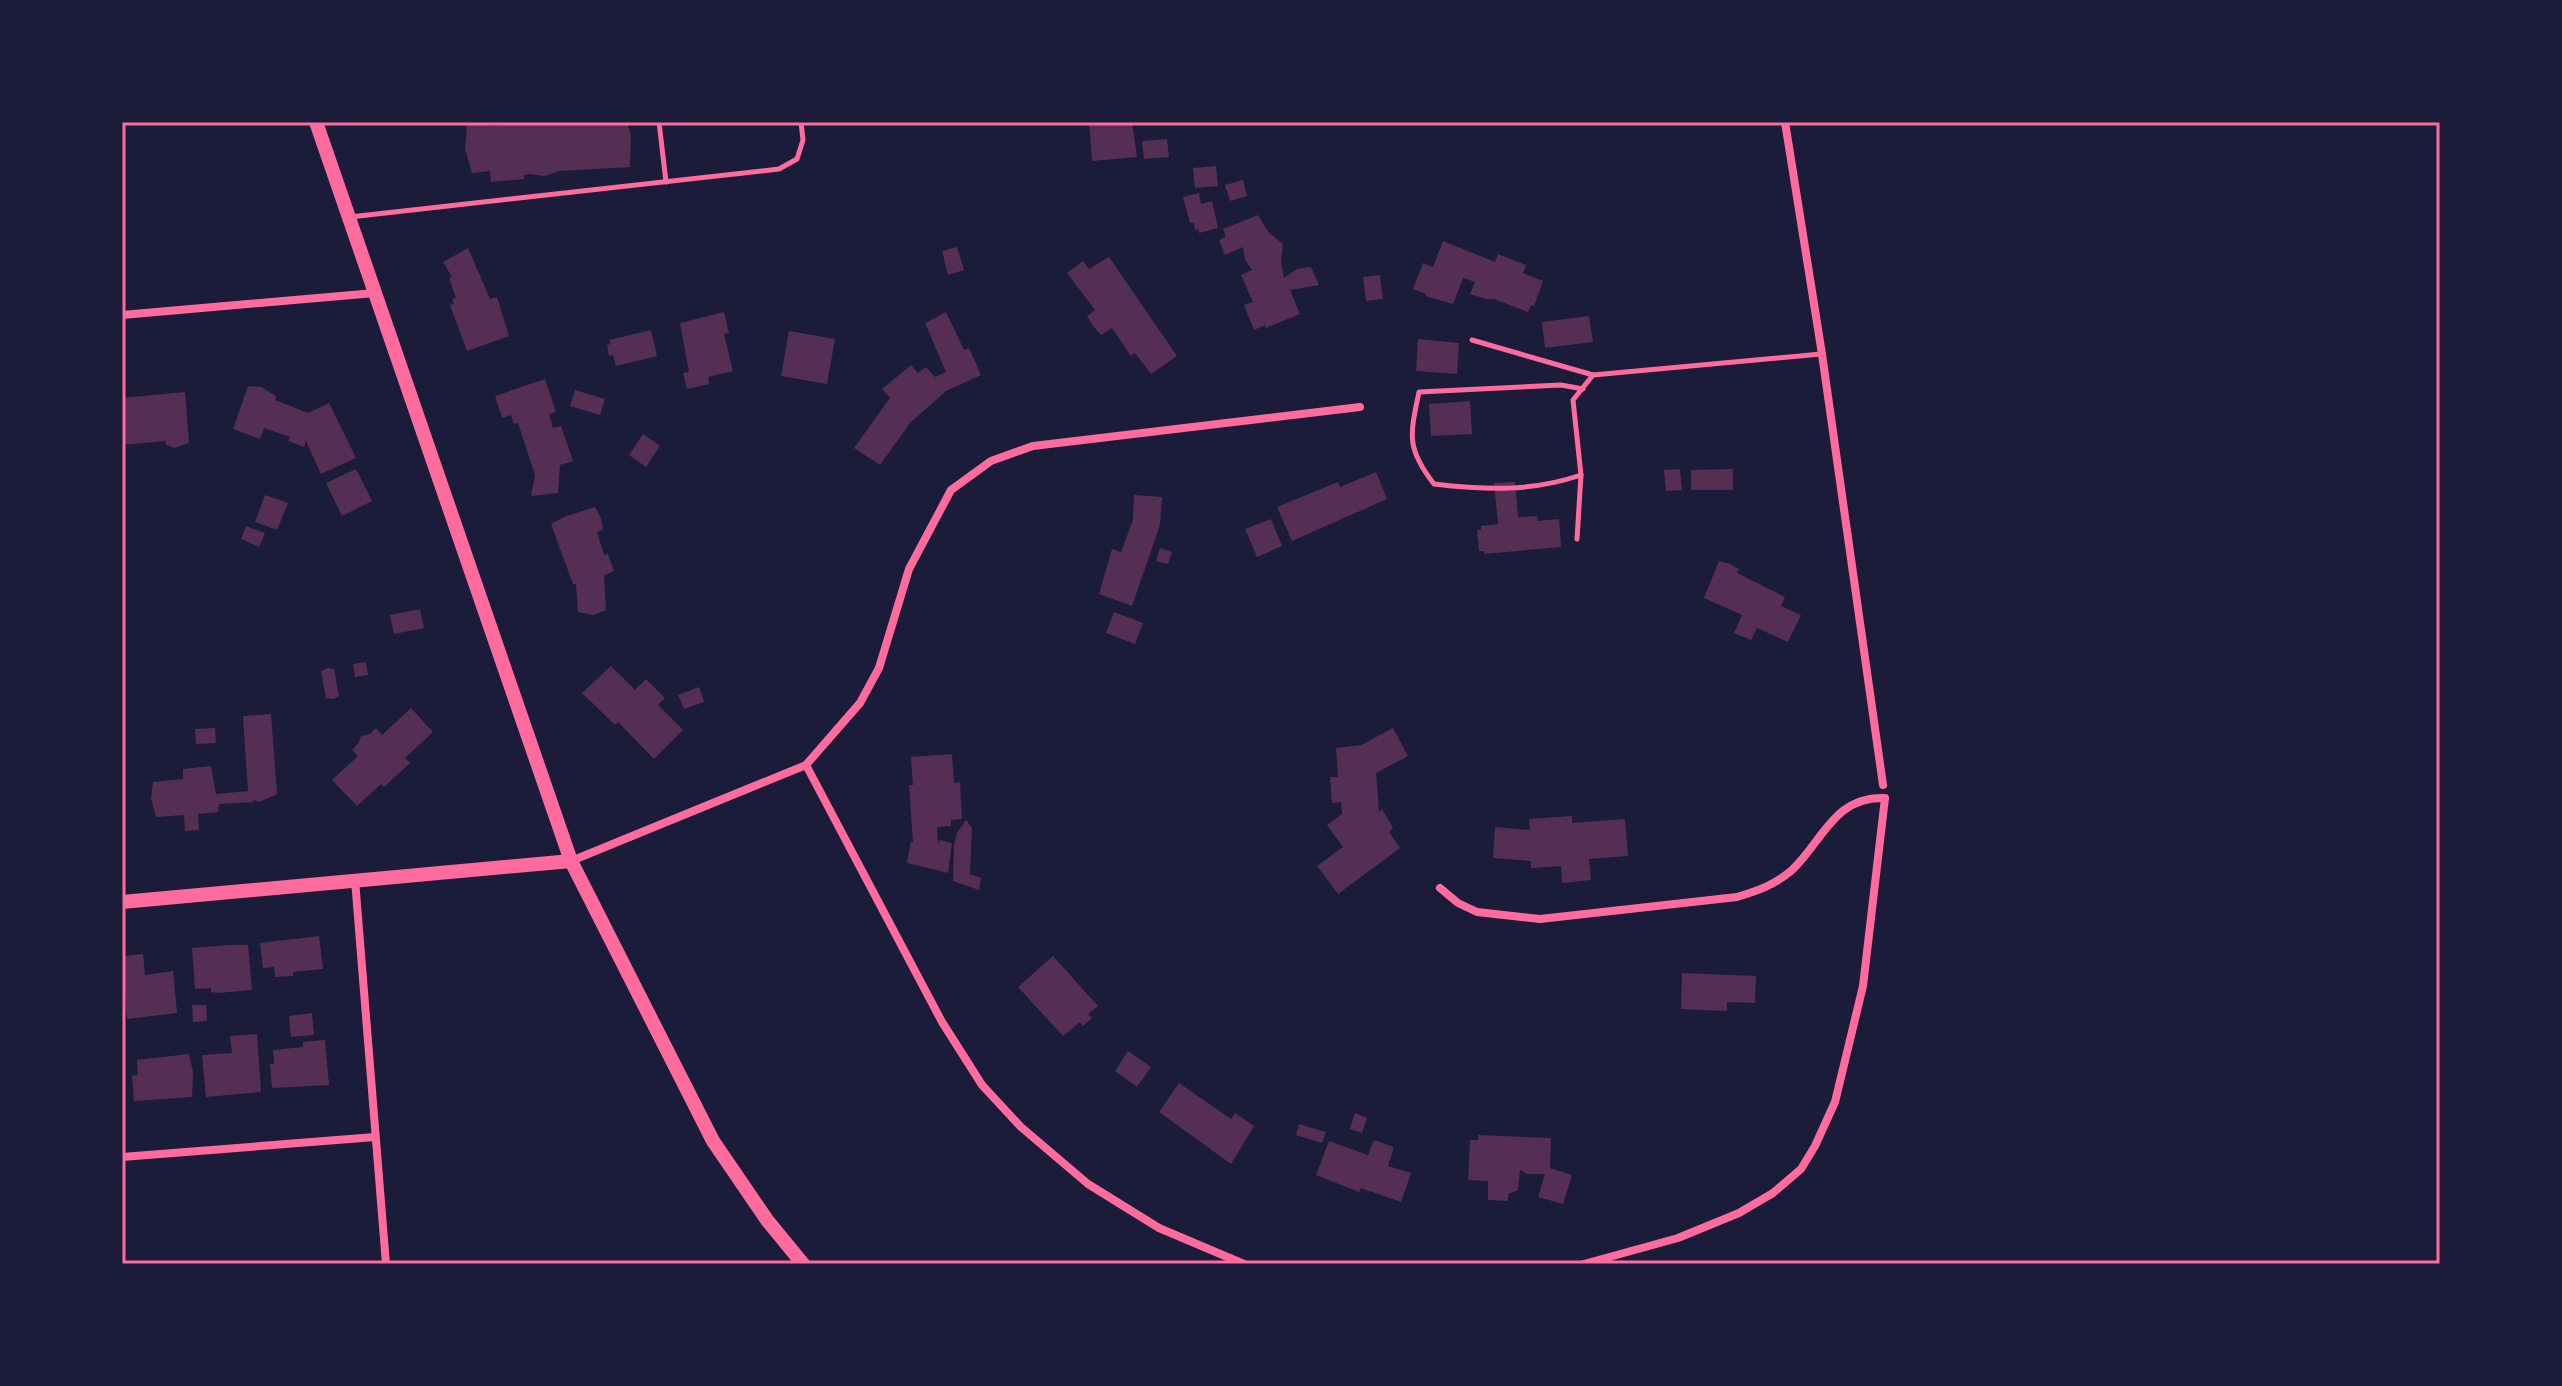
<svg xmlns="http://www.w3.org/2000/svg" width="2562" height="1386" viewBox="0 0 2562 1386" font-family="Mulish,sans-serif">
<rect width="100%" height="100%" fill="#1b1b3a"/>
<g fill="#542f53">
<path d="M488,122l1,4 13,-1 -1,-3h126l4,13 -1,32 -70,4 -16,5 -14,-2 -6,1v4l-33,3 -1,-11 -18,2 -7,-24 2,-25z"/>
<path d="M1089,122h43l5,35 -45,4z"/>
<path d="M1167,139l2,18 -25,2 -2,-18z"/>
<path d="M1216,166l2,20 -23,2 -2,-20z"/>
<path d="M1243,180l4,16 -17,5 -5,-16z"/>
<path d="M1199,193l2,11 11,-3 6,27 -19,5 -1,-4 -3,1 -1,-7h-4l-7,-26z"/>
<path d="M1258,215l11,18 14,11 -2,18 3,16 13,-9 14,-2 8,18 -29,5 10,24 -34,14 -1,-3 -11,5 -10,-25 9,-3 -12,-27 11,-5 -7,-10 -2,-13 -18,8 -6,-15 7,-3 -3,-8z"/>
<path d="M1443,241l52,21 3,-8 28,11 -3,8 20,8 -9,25 -3,-1 -3,7 -34,-13h-8l-16,-5 5,-12 -12,-4 -10,26 -28,-8 1,-2 -13,-5 10,-26 10,4z"/>
<path d="M957,247l7,23 -16,5 -6,-24z"/>
<path d="M468,248l22,51 7,-2 12,39 -42,15 -17,-46 4,-1 -2,-5 4,-1 -7,-20 3,-1 -9,-15z"/>
<path d="M1109,257l68,99 -26,18 -16,-21 -4,3 -19,-28 -11,7 -8,-9 -6,-10 8,-6 -28,-37 16,-12 6,8z"/>
<path d="M1380,275l3,24 -17,2 -3,-24z"/>
<path d="M724,312l5,21 -5,1 9,37 -25,6 1,7 -22,5 -4,-16 6,-1 -9,-49z"/>
<path d="M946,312l18,38 5,-2 12,27 -35,16 -36,32 -30,42 -26,-17 36,-50 -8,-9 29,-24 7,8 8,-6 9,10 11,-5 -21,-49z"/>
<path d="M1589,316l4,26 -48,6 -3,-26z"/>
<path d="M651,330l6,26 -41,10 -3,-11 -4,1 -2,-11 4,-1 -2,-4z"/>
<path d="M789,331l46,8 -8,45 -46,-8z"/>
<path d="M1418,339l41,4 -2,31 -41,-3z"/>
<path d="M545,379l11,33 -7,2 4,14 8,-2 12,35 -13,4 -2,28 -27,3 4,-21 -17,-52 -4,1 -3,-9 -9,3 -7,-22z"/>
<path d="M248,386l13,1 15,9 -1,4 33,13 21,-10 27,55 -35,16 -15,-33 -2,6 -16,-6 2,-4 -26,-9 -4,11 -27,-10z"/>
<path d="M575,390l30,9 -5,16 -30,-9z"/>
<path d="M185,392l4,51 -15,5 -8,-3v-4l-44,4v-47z"/>
<path d="M1470,401l2,33 -41,2 -2,-32z"/>
<path d="M643,434l17,12 -14,21 -17,-12z"/>
<path d="M356,469l16,32 -30,15 -16,-33z"/>
<path d="M1680,469l2,21 -16,1 -2,-21z"/>
<path d="M1733,469v21h-42v-20z"/>
<path d="M1376,472l11,27 -95,42 -15,-34 61,-25 2,5z"/>
<path d="M1515,482l3,35 19,-1 1,5 21,-2 2,28 -77,7v-3h-5l-2,-21h4v-4l17,-2 -4,-41z"/>
<path d="M265,495l23,8 -11,27 -22,-8z"/>
<path d="M1134,495l28,2 -2,28 -28,81 -33,-12 13,-45 9,3 12,-32z"/>
<path d="M595,507l6,11 2,12 -6,2 7,23 4,-1 6,17 -10,4 2,35 -13,5 -15,-3 -2,-28h-3l-22,-60 13,-7z"/>
<path d="M1271,519l11,27 -25,11 -12,-28z"/>
<path d="M246,526l19,7 -6,14 -18,-8z"/>
<path d="M1160,548l12,4 -4,12 -12,-3z"/>
<path d="M1719,561l11,3 9,5 -2,4 48,24 -4,9 20,9 -13,27 -31,-14 -6,12 -17,-7 8,-18 -38,-17z"/>
<path d="M420,609l4,19 -30,6 -4,-19z"/>
<path d="M1114,612l29,11 -8,21 -29,-11z"/>
<path d="M366,662l2,13 -13,2 -2,-13z"/>
<path d="M611,666l24,24 11,-11 19,19 -7,7 25,25 -29,29 -36,-37 -3,3 -33,-32z"/>
<path d="M328,668l6,1 5,27 -6,3 -7,-1 -5,-27z"/>
<path d="M699,687l5,15 -20,7 -6,-14z"/>
<path d="M411,708l22,24 -28,26 5,5 -26,24 -3,-3 -24,22 -25,-26 26,-24 -6,-6 6,-6 3,-8 9,-2 6,-6 6,7z"/>
<path d="M271,714l6,80 -17,8 -7,-2v2l-34,2 -1,8 -20,2 1,16 -14,1 -1,-16 -28,2 -5,-18 2,-17 30,-3v-10l28,-3 5,28 32,-3 -5,-75z"/>
<path d="M215,728l1,15 -20,1 -1,-15z"/>
<path d="M1393,728l15,28 -32,17 3,39 3,-3 11,19 -4,4 11,16 -62,46 -21,-28 26,-19 -16,-22 15,-11 -1,-12 -9,1 -2,-26h8l-2,-29 25,-3z"/>
<path d="M952,754l2,29 6,-1 2,37 -11,1v6l-14,1 1,17 2,-4 12,3 -4,30 -41,-10 4,-22 2,1 -4,-57h4l-2,-28z"/>
<path d="M1572,816v7l53,-4 3,37 -39,3 2,21 -29,3 -1,-17 -30,2v-7l-38,-3 2,-31 35,3 -1,-11z"/>
<path d="M966,820l6,8 -2,46 11,4 -2,12 -26,-9 1,-36 3,-12z"/>
<path d="M319,936l4,33 -30,3v4l-18,1 -1,-10 -11,1 -3,-25z"/>
<path d="M229,945h19l4,45 -34,3 -7,-1v-4l-16,1 -3,-41z"/>
<path d="M143,954l2,21 28,-4 4,42 -50,6 -5,-63z"/>
<path d="M1053,956l45,50 -10,8 4,4 -9,8 -3,-4 -17,14 -45,-49z"/>
<path d="M1682,973l74,3 -1,27 -28,-1v9l-46,-2z"/>
<path d="M192,1005h14l1,16 -14,1z"/>
<path d="M312,1013l2,22 -23,2 -2,-21z"/>
<path d="M257,1034l4,58 -55,5 -4,-42 30,-2 -2,-17z"/>
<path d="M325,1040l4,45 -57,3 -2,-24h4l-1,-14 30,-3v-5z"/>
<path d="M1128,1051l23,16 -14,20 -22,-16z"/>
<path d="M189,1054l4,18 -1,25 -58,4 -2,-25 6,-1 -1,-15z"/>
<path d="M1179,1083l52,36 4,-6 19,13 -23,38 -72,-52z"/>
<path d="M1355,1113l12,5 -5,15 -12,-4z"/>
<path d="M1299,1124l27,8 -4,11 -26,-8z"/>
<path d="M1478,1135l73,3 -1,30 22,7 -9,29 -25,-7 7,-23h-18l-7,-4 -2,20 -10,4v7l-20,-1v-19l-20,-1 2,-40h8z"/>
<path d="M1374,1140l20,7 -6,19 23,7 -10,29 -40,-14 -2,4 -43,-17 13,-34 39,14z"/>
</g>
<g fill="none" stroke-linecap="round" stroke-linejoin="round">
<g stroke="#ff6b9d" stroke-width="5">
<path d="M659,122l7,60"/>
<path d="M350,217l429,-48 18,-10 6,-19 -2,-18"/>
<path d="M1472,340l121,35 228,-21"/>
<path d="M1581,475c-50,17 -95,15 -147,9 -28,-36 -24,-49 -15,-92l142,-7 22,4"/>
<path d="M1577,539l4,-64 -8,-75 20,-25"/>
</g>
<g stroke="#ff6b9d" stroke-width="8">
<path d="M1785,122l37,232 61,431"/>
<path d="M122,315l253,-22"/>
<path d="M806,765l136,257 40,63 39,42 67,57 71,44 85,36"/>
<path d="M571,861l235,-96 54,-62 19,-35 30,-99 42,-79 40,-29 42,-15 327,-39"/>
<path d="M355,880l31,384"/>
<path d="M1440,888l18,15 19,9 63,7 197,-22c20,-6 38,-12 55,-27 31,-29 42,-74 93,-72l-22,188 -28,116 -20,44 -14,23 -28,24 -34,20 -61,25 -94,26"/>
<path d="M122,1157l253,-20"/>
</g>
<g stroke="#ff6b9d" stroke-width="14">
<path d="M316,122l255,739 142,280 54,79 36,44"/>
<path d="M122,902l449,-41"/>
</g>
</g>
<rect width="2562" height="1386" fill="none" stroke="#1b1b3a" stroke-width="248"/>
<rect x="124" y="124" width="2314" height="1138" fill="none" stroke="#ff6b9d" stroke-width="3"/>
</svg>
